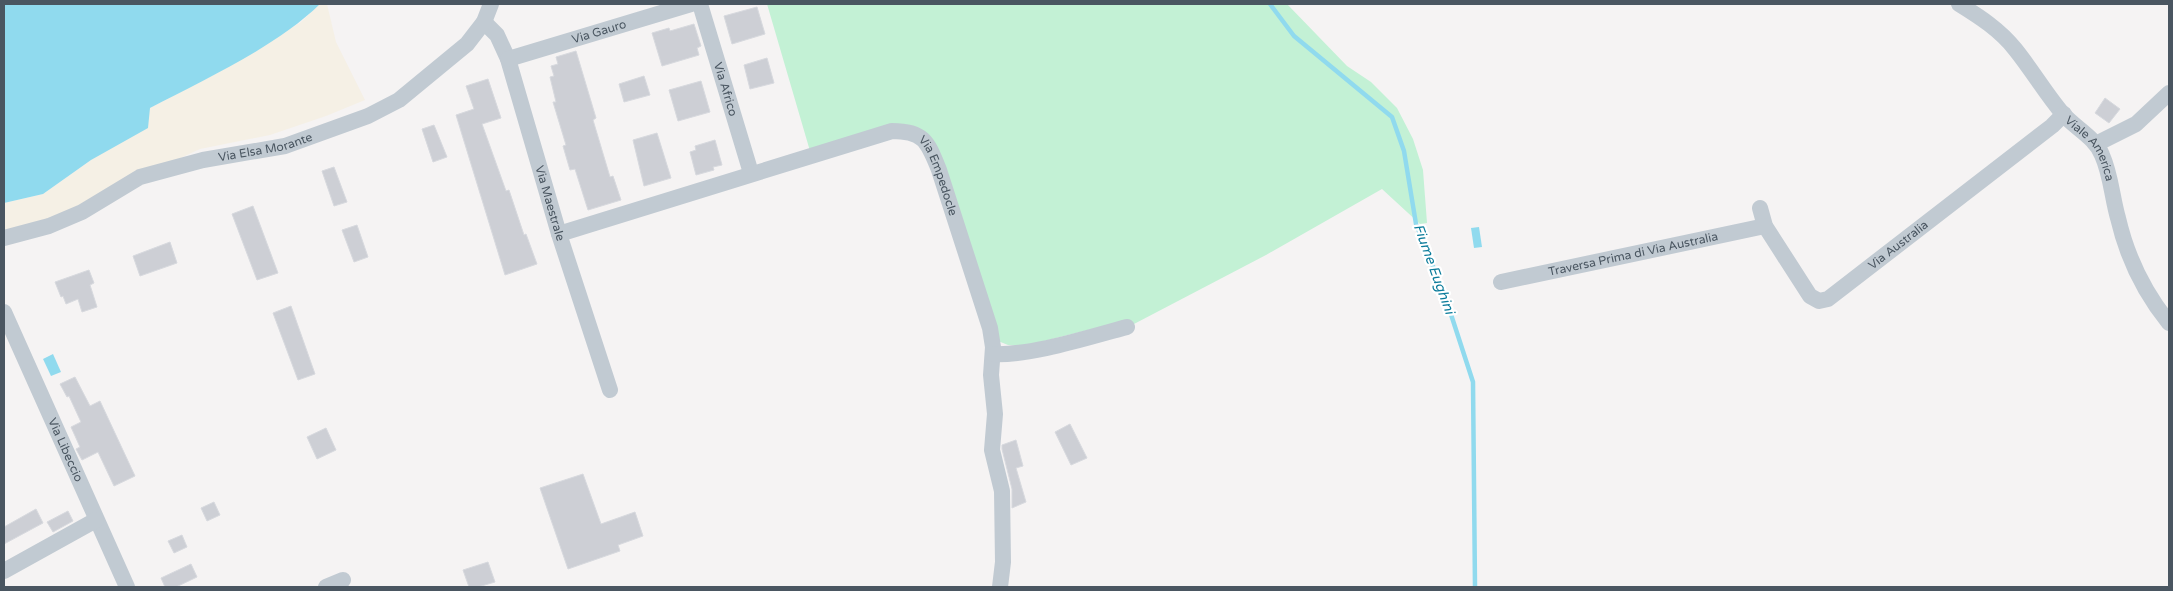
<svg xmlns="http://www.w3.org/2000/svg" width="2173" height="591" viewBox="0 0 2173 591" font-family="'Varela Round',sans-serif">
<rect width="100%" height="100%" fill="#f5f3f3"/>
<path fill="#c3f1d5" d="M767,4h520l60,62 24,16 26,26 16,31 10,31 4,53 -7,1 -38,-35 -116,66 -132,69 -6,-4 -104,26 -16,-1 -10,-4 -76,-210 -112,20z"/>
<path fill="#f5f0e5" d="M320,4h7l9,38 29,58 -39,16 -56,19 -70,14 -147,68 -49,15v-29l39,-9 48,-34 59,-52 71,-37 80,-49z"/>
<g fill="#90daee">
<path d="M4,4h316c-44,43 -115,75 -170,104l-2,20 -57,32 -48,34 -39,9z"/>
<path d="M1479,227l3,20 -8,1 -3,-20z"/>
<path d="M53,354l8,18 -10,4 -8,-17z"/>
</g>
<g fill="none" stroke-linecap="round" stroke-linejoin="round">
<path stroke="#90daee" stroke-width="4.5" d="M1270,4l24,32 98,81 12,34 12,73 29,72 28,86 2,205"/>
</g>
<g fill="#cdcfd5" stroke="#d7d9de">
<path d="M757,7l8,27 -33,10 -8,-28z"/>
<path d="M694,24l7,22 -4,2 2,7 -37,11 -10,-33 17,-5 1,3z"/>
<path d="M576,51l20,67 -3,2 17,57 3,-1 8,24 -33,10 -13,-41 -5,1 -7,-24 3,-1 -13,-43h3l-6,-25 4,-1 -3,-10 7,-2 -2,-7z"/>
<path d="M767,58l7,25 -24,6 -6,-24z"/>
<path d="M644,76l6,19 -26,7 -5,-18z"/>
<path d="M488,79l13,39 -19,6 24,67 3,-1 15,45 2,-1 11,30 -32,11 -49,-160 18,-6 -8,-23z"/>
<path d="M701,81l9,31 -32,9 -9,-31z"/>
<path d="M2105,98l15,11 -11,14 -14,-10z"/>
<path d="M434,125l13,32 -14,5 -11,-33z"/>
<path d="M657,133l14,45 -27,8 -11,-46z"/>
<path d="M715,140l7,25 -9,2 1,3 -18,5 -6,-23 6,-2 -1,-4z"/>
<path d="M334,167l13,35 -13,4 -12,-35z"/>
<path d="M253,206l25,67 -21,7 -25,-66z"/>
<path d="M357,225l11,32 -14,5 -12,-32z"/>
<path d="M170,242l7,21 -37,13 -7,-20z"/>
<path d="M89,270l5,13 -4,2 7,22 -15,5 -4,-13 -12,5 -3,-8 -2,1 -6,-15z"/>
<path d="M291,306l24,68 -17,6 -25,-67z"/>
<path d="M75,377l15,29 10,-5 35,75 -21,10 -16,-34 -16,8 -6,-11 4,-2 -9,-20 10,-5 -12,-26 -2,1 -7,-13z"/>
<path d="M1070,424l17,34 -16,7 -16,-33z"/>
<path d="M326,428l10,22 -19,9 -10,-22z"/>
<path d="M1016,440l7,26 -7,2 10,34 -14,6v-19l-10,-40v-4z"/>
<path d="M583,474l18,50 34,-12 8,24 -25,9 2,6 -52,18 -28,-81z"/>
<path d="M214,502l6,13 -13,6 -6,-13z"/>
<path d="M36,509l7,14 -39,21v-17z"/>
<path d="M68,511l5,10 -20,11 -6,-10z"/>
<path d="M182,535l5,12 -13,6 -6,-12z"/>
<path d="M488,562l7,20 -17,5h-9l-6,-17z"/>
<path d="M191,564l6,13 -21,10h-11l-4,-9z"/>
</g>
<g fill="none" stroke-linecap="round" stroke-linejoin="round">
<g stroke="#c1cad2" stroke-width="16">
<path id="s1" d="M700,4l51,169"/>
<path id="s2" d="M1959,4c21,13 41,26 56,45 17,21 31,45 48,65 12,14 32,23 39,41 9,20 10,42 16,63 9,39 26,74 51,105"/>
<path id="s3" d="M484,22l13,13 11,24 51,175 51,156"/>
<path id="s4" d="M508,59l183,-55"/>
<path d="M2096,144l40,-20 33,-31"/>
<path id="s5" d="M1760,208l5,18 45,70 9,5 9,-2 224,-173 12,-12"/>
<path id="s6" d="M559,234l333,-103c33,0 36,12 47,39l51,158 3,19 -2,28 4,39 -3,36 10,41 1,71 -3,25"/>
<path id="s7" d="M4,238l45,-12 33,-14 58,-35 63,-17 82,-14 83,-30 31,-16 68,-56 17,-22 7,-18"/>
<path id="s8" d="M1501,282l264,-56"/>
<path id="s9" d="M4,312l123,275"/>
<path d="M993,354c38,2 96,-17 134,-27"/>
<path d="M4,571l92,-51"/>
<path d="M326,587l17,-7"/>
</g>
</g>
<g text-anchor="middle" dominant-baseline="central" stroke-width="4.5" stroke-linejoin="round" paint-order="stroke">
<g font-size="12" fill="#4a5661" stroke="#fff">
<text stroke="none"><textPath href="#s4" startOffset="95">Via Gauro</textPath></text>
<text stroke="none"><textPath href="#s1" startOffset="89">Via Africo</textPath></text>
<text stroke="none"><textPath href="#s7" startOffset="279">Via Elsa Morante</textPath></text>
<text stroke="none"><textPath href="#s2" startOffset="198">Viale America</textPath></text>
<text stroke="none"><textPath href="#s6" startOffset="421">Via Empedocle</textPath></text>
<text stroke="none"><textPath href="#s3" startOffset="195">Via Maestrale</textPath></text>
<text stroke="none"><textPath href="#s5" startOffset="210">Via Australia</textPath></text>
<text stroke="none"><textPath href="#s8" startOffset="135">Traversa Prima di Via Australia</textPath></text>
<text stroke="none"><textPath href="#s9" startOffset="151">Via Libeccio</textPath></text>
</g>
<g font-size="14" font-style="italic" fill="#0c7c9b" stroke="#fff">
<text transform="translate(1434 269) rotate(70)">Fiume Eughini</text>
</g>
</g>
<rect width="2173" height="591" fill="none" stroke="#4a5661" stroke-width="10"/>
</svg>
